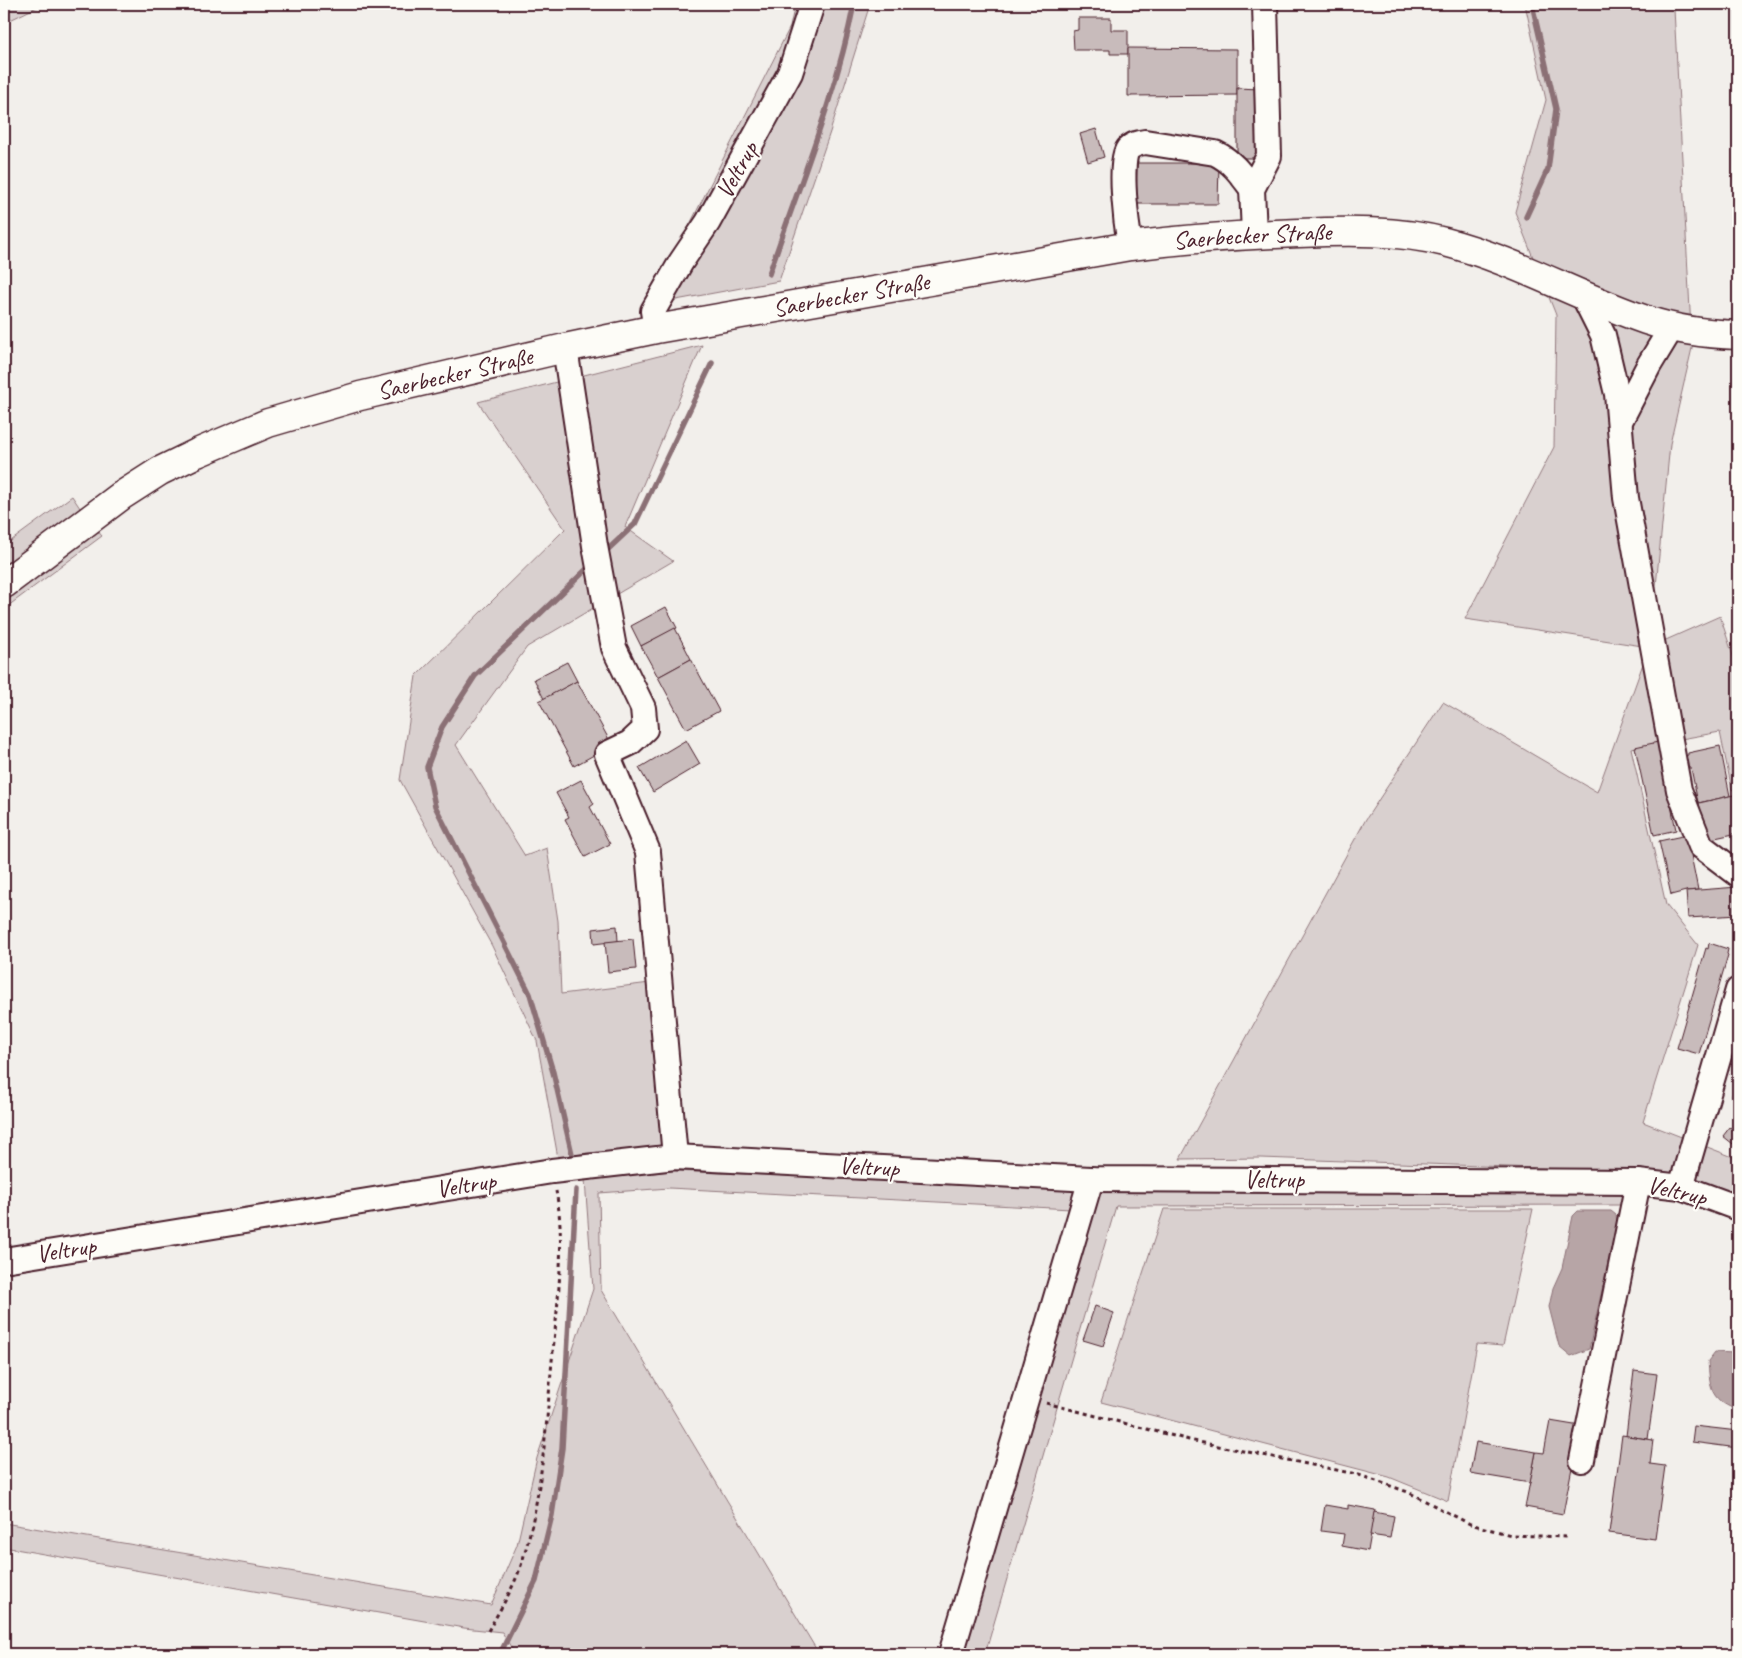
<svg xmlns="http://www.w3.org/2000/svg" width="1742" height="1658" viewBox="0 0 1742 1658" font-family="Caveat,sans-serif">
<rect width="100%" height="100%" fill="#f2efeb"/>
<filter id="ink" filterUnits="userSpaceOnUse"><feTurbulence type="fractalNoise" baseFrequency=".02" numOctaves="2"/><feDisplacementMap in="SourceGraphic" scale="10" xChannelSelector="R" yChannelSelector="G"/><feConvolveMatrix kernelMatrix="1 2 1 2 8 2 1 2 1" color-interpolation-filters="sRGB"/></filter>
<g filter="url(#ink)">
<g fill="#d9d0cf" stroke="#92787d">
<path d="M4,4h39l-39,19z"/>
<path d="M795,4h75l-40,128 -51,149 -130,24 141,-278z"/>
<path d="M1525,4h142l7,5 18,339 -22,96 -20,203 70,-31 18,55v117l-6,2 -12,-58 -89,16 35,157 32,40 -55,177 95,37v41l-65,-27 -412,-15 -81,1 186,-340 77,-117 154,90 52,-145 -184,-28 89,-172 2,-132 -41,-103 31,-112z"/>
<path d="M702,345l-77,182 48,34 -146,86 -71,98 69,111 22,-8 11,73 3,73 89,-11 15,166 -78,4 -29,5 -21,-117 -45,-95 -92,-166 16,-104 149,-147 -87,-127z"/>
<path d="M72,496l16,24 14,16 -98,73v-63z"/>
<path d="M672,1171l406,17 -7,21 -402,-21 -70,5 2,97 218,364h-304l-13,-22 -38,-4 -460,-81v-24l487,82 26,-60 20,-87 56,-169 -8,-109z"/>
<path d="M1099,1189l527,1 -4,15 -506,1 -131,448h-23z"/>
<path d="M1164,1209h369l-30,137 -26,-2 -29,157 -59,-24 -288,-75z"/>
</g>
<g fill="#b7a5a6" stroke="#8b6f75">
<path d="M1578,1211h33l5,4 1,7 -28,127 -18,7 -12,-10 -10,-39 4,-19 9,-20 11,-52z"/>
<path d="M1715,1352l18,1 5,4v49l-3,3c-26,-10 -25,-23 -27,-48z"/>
</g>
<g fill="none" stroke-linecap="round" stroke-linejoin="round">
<g stroke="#8b6f75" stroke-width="5.5">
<path d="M1526,217l22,-48 8,-60 -24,-105"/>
<path d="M769,274c30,-89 67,-178 85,-270"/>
<path d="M602,555l33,-31 77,-161"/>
<path d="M572,1154l-19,-82 -23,-78 -95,-188 -8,-39 15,-40 33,-51 117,-112"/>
<path d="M500,1654l36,-73 16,-66 10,-67 14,-258"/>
</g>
</g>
<g fill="#c8bbbb" stroke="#4a1f2b">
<path d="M1078,18h33v12h17v24h-18v-4h-36l-1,-19 5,-1z"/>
<path d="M1128,48l109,1v46l-109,1z"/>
<path d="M1237,88l23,1v69h-23z"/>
<path d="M1096,129l8,28 -16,5 -8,-28z"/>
<path d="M1137,163h82l-1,41h-82z"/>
<path d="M666,607l11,21 -36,18 -10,-20z"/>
<path d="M675,628l16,31 -33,18 -17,-31z"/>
<path d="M691,659l28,52 -33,18 -28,-52z"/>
<path d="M567,662l10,19 -33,18 -10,-20z"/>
<path d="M577,681l35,64 -38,21 -35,-65z"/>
<path d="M686,740l14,24 -47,28 -14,-24z"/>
<path d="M1658,742l18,88 -22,5 -19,-88z"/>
<path d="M1720,746l10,50 -32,7 -7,-35h-4l-2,-12 3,-1v-2z"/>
<path d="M581,780l13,24 -4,3 20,37 -25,13 -20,-38 4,-2 -13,-24z"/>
<path d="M1738,794v39l-32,7 -7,-37z"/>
<path d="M1687,835l11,55 -12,1 -15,4 -12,-54z"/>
<path d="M1738,887v28l-50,3 -2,-27z"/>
<path d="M617,926l1,15 -24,3 -1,-15z"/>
<path d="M633,939l3,30 -28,3 -3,-30z"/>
<path d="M1709,943l19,6 -1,5 1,1 -29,99 -22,-6 29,-100 2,1z"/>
<path d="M1738,1036v30l-8,-2z"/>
<path d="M1738,1085v26l-4,-5 -2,-11z"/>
<path d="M1730,1127l8,6v15l-15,-12z"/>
<path d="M1095,1306l19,7 -11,33 -20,-6z"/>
<path d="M1634,1371l23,3 -9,65 -22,-3z"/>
<path d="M1550,1421l30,5 -17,88 -38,-7 11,-55 8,1z"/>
<path d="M1694,1426l44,5v17l-46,-6z"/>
<path d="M1622,1435l31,5 -3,24 15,2 -10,73 -46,-6z"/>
<path d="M1476,1442l60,10 -6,31 -60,-10z"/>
<path d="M1325,1505l23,4v-4l27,5 -7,41 -26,-5 2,-12 -23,-3z"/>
<path d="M1374,1512l20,4 -4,22 -20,-3z"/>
</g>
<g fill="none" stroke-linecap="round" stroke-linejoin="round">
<defs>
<g id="minor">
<path d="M1254,234l-2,-45 17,-33 -4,-152"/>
<path d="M1130,246c-3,-18 -12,-84 -2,-97 5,-5 10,-6 17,-7l70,11c17,8 26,21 37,36"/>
<path d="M1583,295l20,40 14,59 9,104 53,292 22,56 37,28"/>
<path d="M656,329l-3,-18 28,-49 27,-40 82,-149 22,-69"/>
<path d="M565,348l30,198 19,102 29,60 2,21 -15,14 -23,11 41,98 27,305"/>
<path d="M1620,421l29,-56 23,-38"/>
<path d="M1681,1187l57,-197"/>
<path d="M4,1260l548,-89 123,-14 416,22 547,3 43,5 57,21"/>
<path d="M1582,1460l56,-278"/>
<path d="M951,1654l140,-475"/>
</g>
<g id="major">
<path id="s1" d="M4,584l117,-88 39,-25 37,-18 71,-30 92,-27 205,-48 91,-19 474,-83c56,-7 112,-11 169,-13 48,-2 99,-3 146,9 70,18 133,55 201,78 30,10 61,14 92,15"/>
</g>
</defs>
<use href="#minor" stroke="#4a1f2b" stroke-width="28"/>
<use href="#major" stroke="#4a1f2b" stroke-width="31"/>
<g stroke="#4a1f2b" stroke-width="3" stroke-dasharray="4 4" stroke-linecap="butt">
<path d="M1046,1403l143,37 167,34 52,18 62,32 41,11 56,2"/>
<path d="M488,1631c13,-23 28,-47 35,-72 19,-64 23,-131 29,-198 5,-52 14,-118 4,-170"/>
</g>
<use href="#minor" stroke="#fdfcf7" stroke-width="24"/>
<use href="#major" stroke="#fdfcf7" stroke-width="28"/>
</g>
</g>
<g text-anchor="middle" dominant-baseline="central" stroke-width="4.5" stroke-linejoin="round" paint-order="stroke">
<g font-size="25" fill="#4a1f2b" stroke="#fdfcf7">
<text transform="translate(737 170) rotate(-61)">Veltrup</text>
<text stroke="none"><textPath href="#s1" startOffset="1314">Saerbecker Straße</textPath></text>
<text transform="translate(851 295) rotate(-10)">Saerbecker Straße</text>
<text stroke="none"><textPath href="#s1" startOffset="504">Saerbecker Straße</textPath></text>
<text transform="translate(869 1167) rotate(3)">Veltrup</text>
<text x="1274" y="1180">Veltrup</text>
<text transform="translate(466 1185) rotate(-9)">Veltrup</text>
<text transform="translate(1677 1191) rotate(13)">Veltrup</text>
<text transform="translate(66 1250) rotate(-9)">Veltrup</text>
</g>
</g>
<rect width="1742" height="1658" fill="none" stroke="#fdfcf7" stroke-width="20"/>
<rect x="10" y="10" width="1722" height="1638" fill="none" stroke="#4a1f2b" stroke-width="2" filter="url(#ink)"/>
</svg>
